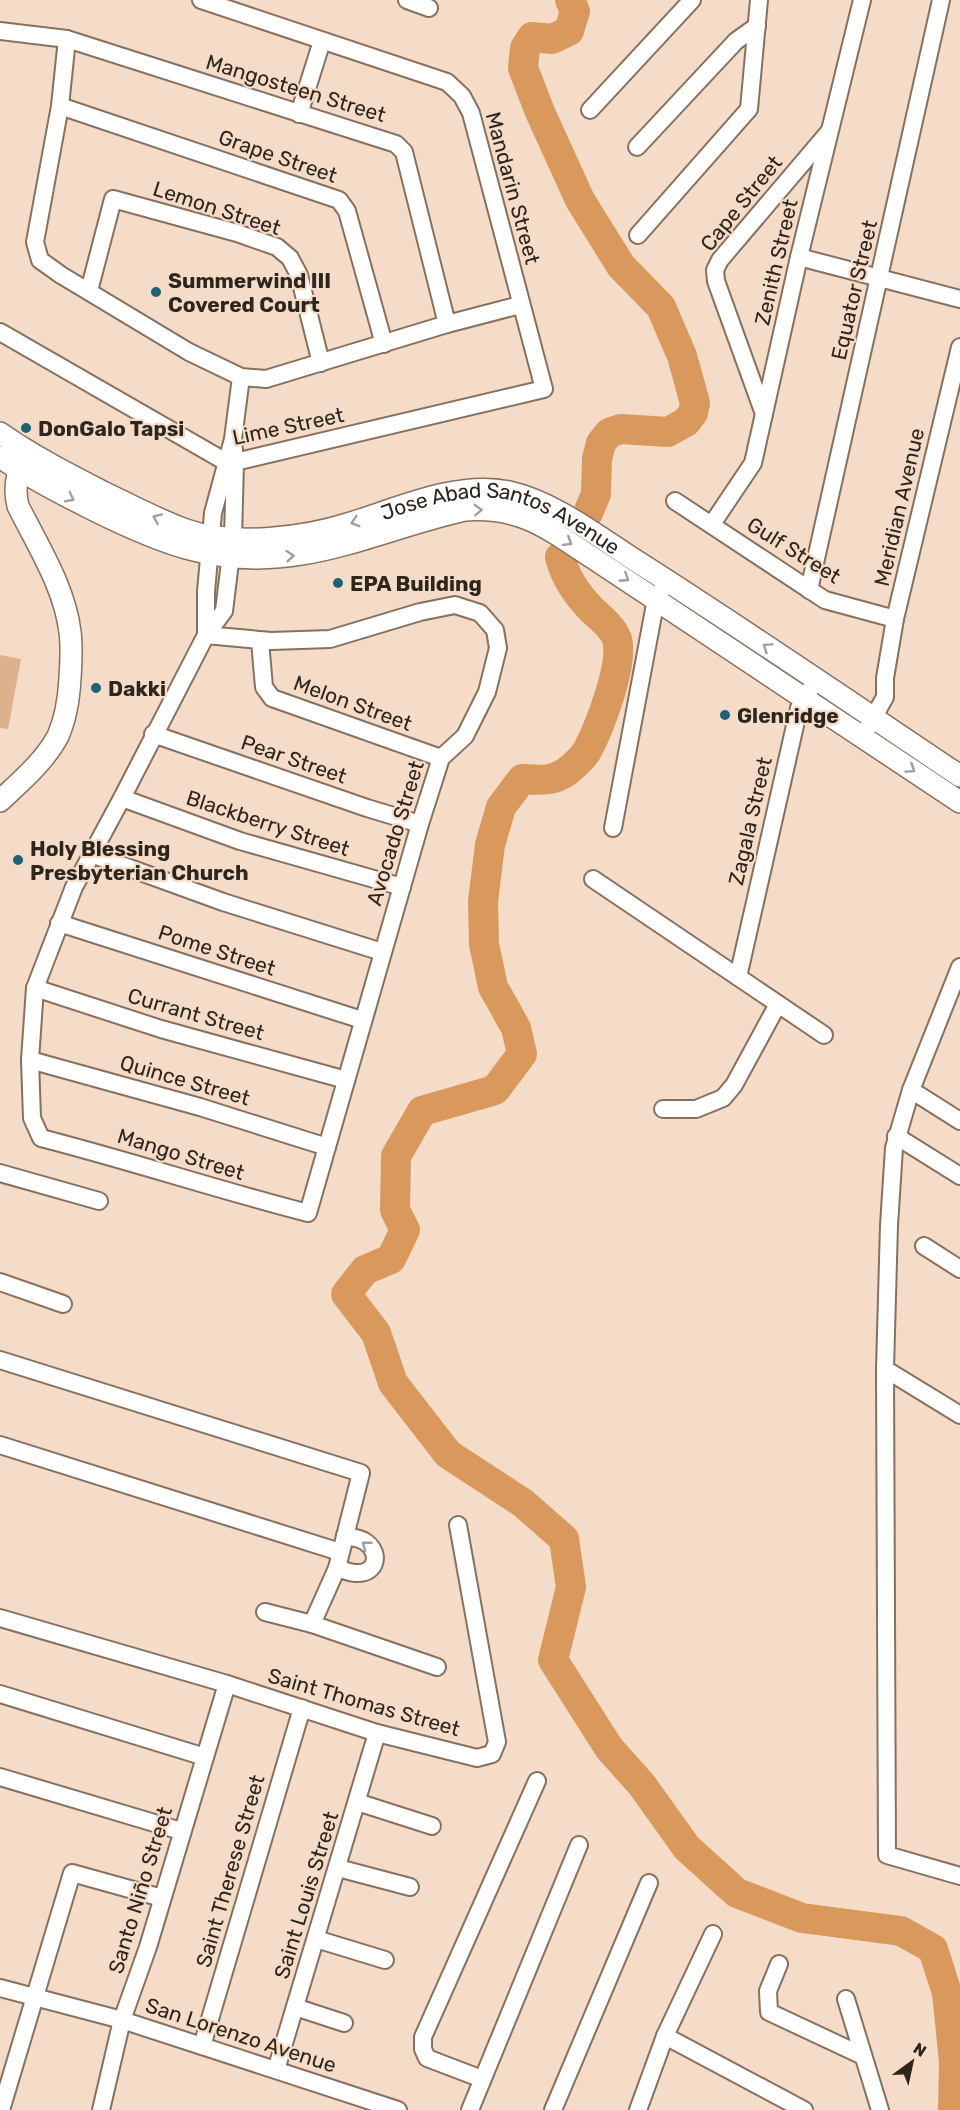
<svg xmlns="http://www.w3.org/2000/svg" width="960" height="2110" viewBox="0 0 960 2110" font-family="Rubik,sans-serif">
<rect width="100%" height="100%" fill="#f4dcc8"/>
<path fill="#dcb18c" d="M0,655l21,4 -13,70 -8,-1z"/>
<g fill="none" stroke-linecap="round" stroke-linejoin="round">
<g stroke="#d9985c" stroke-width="30">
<path d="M570,0l5,11 -6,20 -17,8 -20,-2 -7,11 -2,20 17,44 40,88 41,66 40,41 21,49 13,47 -2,10 -7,9 -18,10 -47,-3 -12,4 -8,10 -4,16 -1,35 -8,19"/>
<path d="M560,557c5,20 18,39 33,54 8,7 20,17 24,28 7,25 -17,87 -29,110 -4,8 -15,18 -22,23 -14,10 -28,8 -44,7l-21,28 -11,38 -7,56 1,43 9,43 23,41 6,26 -27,36 -73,21 -26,45 -1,54 10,20 -14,29 -26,11 -19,24 30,39 17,50 55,71 75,49 41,36 7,48 -18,73 56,88 33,37 45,63 50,45 65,25 99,13 32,18 14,44 7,68 -1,49"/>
</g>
<defs>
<g id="minor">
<path d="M407,0l22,8"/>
<path d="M0,31l67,8 329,105 8,8 43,172"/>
<path d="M67,39l-7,67 -25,136 5,18 21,15 128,77 52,25 25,2 181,-55 73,-19"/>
<path d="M60,106l279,94 8,11 37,133"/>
<path d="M590,110l102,-110"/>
<path d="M299,114l23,-73"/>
<path d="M637,147l99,-106 21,-15"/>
<path d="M638,235l111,-126 10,-109"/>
<path d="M799,257l161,42"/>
<path d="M89,291l24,-92 124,34 40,14 13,11 9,17 22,88"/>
<path d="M0,332l226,130 5,1 313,-74 -73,-276 -9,-17 -15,-14 -246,-82"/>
<path d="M764,414l-48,-133 -1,-11 5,-10 108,-127"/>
<path d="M675,501l150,99 70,19"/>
<path d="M712,524l41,-61 46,-206 63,-257"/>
<path d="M809,590l132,-590"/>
<path d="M206,635l65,6 59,-2 90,-27 35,-7 25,8 15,17 3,18 -11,44 -22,44 -24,22 -21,66 -112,389c-90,-23 -177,-52 -267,-75l-9,-20 -2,-58 5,-72 39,-101 48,-89 84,-163 18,-24 9,-73 2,-75 -2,-24"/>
<path d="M206,635v-43l7,-79 20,-74 8,-62"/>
<path d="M260,641l4,46 8,11 169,60"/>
<path d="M867,729l18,-32v-19l10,-59 65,-272"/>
<path d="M153,734l214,74 53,16"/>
<path d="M122,798l118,43 162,46"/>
<path d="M613,828l43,-229 12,-18"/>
<path d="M91,854l132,48 159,50"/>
<path d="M593,879l231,156"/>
<path d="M59,923l303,97"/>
<path d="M960,967l-49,123 -17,58 -5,77 -4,144 2,486 73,21"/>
<path d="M738,977l61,-269 12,-20"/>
<path d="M35,988l126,41 185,51"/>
<path d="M30,1060l170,47 127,40"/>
<path d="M911,1090l49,31"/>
<path d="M663,1109h33l27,-11 11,-13 44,-81"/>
<path d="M896,1136l64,40"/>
<path d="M0,1173l99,28"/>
<path d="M924,1246l36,23"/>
<path d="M0,1282l63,22"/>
<path d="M0,1360l361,113 -24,95 -25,56"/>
<path d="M885,1369l75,46"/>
<path d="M0,1445l340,107"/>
<path d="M337,1568c6,2 13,5 19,5 22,1 25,-22 8,-32 -6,-3 -13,-4 -19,-5"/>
<path d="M265,1612l47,12 125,43"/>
<path d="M0,1618l227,66 150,49 100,25 15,-4 5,-12 -39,-217"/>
<path d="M0,1694l205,63"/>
<path d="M0,1777l181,54"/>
<path d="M357,1802l75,24"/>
<path d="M338,1868l72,19"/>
<path d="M316,1939l69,21"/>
<path d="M779,1964l-11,27 1,21 94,44"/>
<path d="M0,1988l122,32 276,90"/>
<path d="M846,1999l34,111"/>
<path d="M295,2007l49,16"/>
<path d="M665,2036l139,74"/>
<path d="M202,2046l100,-338"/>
<path d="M276,2070l101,-337"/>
<path d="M482,2079l-55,-21 -4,-9v-12l114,-256"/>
<path d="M1,2110l71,-237 90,25"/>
<path d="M101,2110l21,-90 26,-73 79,-263"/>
<path d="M470,2110l109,-265"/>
<path d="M553,2110l96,-227"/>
<path d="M638,2110l27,-74 48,-102"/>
</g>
<g id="major">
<path id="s1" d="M0,433c33,23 68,41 103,59 27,13 55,28 83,38 48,17 118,8 165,-7 48,-15 107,-42 158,-31 46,10 92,47 132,72 108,69 213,141 319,212"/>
<path d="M0,457c29,20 60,36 92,52 70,35 129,59 210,45 55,-9 108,-32 163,-44 57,-4 83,19 128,48l367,244"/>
<path d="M0,801c20,-19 45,-40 58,-65 8,-18 11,-38 12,-58 1,-15 2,-31 0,-46 -5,-44 -32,-86 -52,-126 -4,-16 -2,-31 6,-45"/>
</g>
</defs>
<use href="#minor" stroke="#86715e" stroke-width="20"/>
<use href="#major" stroke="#86715e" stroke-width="24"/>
<use href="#minor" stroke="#fff" stroke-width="16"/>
<use href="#major" stroke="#fff" stroke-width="21"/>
</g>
<defs><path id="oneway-chevron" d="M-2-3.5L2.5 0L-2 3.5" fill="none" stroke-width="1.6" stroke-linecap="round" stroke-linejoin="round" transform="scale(1.5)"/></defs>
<g stroke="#a19d99">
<use href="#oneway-chevron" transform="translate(70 498) rotate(27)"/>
<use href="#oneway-chevron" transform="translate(478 510) rotate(-2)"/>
<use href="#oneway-chevron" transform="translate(157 518) rotate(-156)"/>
<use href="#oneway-chevron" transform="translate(355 522) rotate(163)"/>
<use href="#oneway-chevron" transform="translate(568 542) rotate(32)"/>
<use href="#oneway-chevron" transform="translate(290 556) rotate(-5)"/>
<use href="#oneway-chevron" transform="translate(625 578) rotate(33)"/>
<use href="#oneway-chevron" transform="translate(767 647) rotate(-146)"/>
<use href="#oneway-chevron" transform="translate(911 769) rotate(34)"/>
<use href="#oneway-chevron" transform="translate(366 1545) rotate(-142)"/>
</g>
<g fill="#1b6471" stroke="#f4dcc8" stroke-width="2">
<circle cx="156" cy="292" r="6"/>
<circle cx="26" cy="428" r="6"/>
<circle cx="338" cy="583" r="6"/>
<circle cx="96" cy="688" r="6"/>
<circle cx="725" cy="715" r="6"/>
<circle cx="18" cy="860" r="6"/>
</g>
<g text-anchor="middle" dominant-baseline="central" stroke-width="4.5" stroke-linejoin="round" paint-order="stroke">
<g font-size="21" fill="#2e251d" stroke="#f4dcc8">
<text transform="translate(296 88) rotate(17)">Mangosteen Street</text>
<text transform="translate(278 156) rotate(19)">Grape Street</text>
<text transform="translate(513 188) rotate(75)">Mandarin Street</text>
<text transform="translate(741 203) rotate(-51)">Cape Street</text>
<text transform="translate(217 208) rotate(18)">Lemon Street</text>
<text transform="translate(776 262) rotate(-77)">Zenith Street</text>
<text transform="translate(854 290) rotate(-77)">Equator Street</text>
<text transform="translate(288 426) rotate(-12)">Lime Street</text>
<text transform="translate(899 507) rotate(-77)">Meridian Avenue</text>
<text stroke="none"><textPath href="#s1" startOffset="537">Jose Abad Santos Avenue</textPath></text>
<text transform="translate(794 550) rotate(32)">Gulf Street</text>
<text transform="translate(353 703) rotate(20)">Melon Street</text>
<text transform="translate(294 759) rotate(19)">Pear Street</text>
<text transform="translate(750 821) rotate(-77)">Zagala Street</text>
<text transform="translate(268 823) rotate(18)">Blackberry Street</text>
<text transform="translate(395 833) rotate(-73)">Avocado Street</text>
<text transform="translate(217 950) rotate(18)">Pome Street</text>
<text transform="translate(196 1014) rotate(16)">Currant Street</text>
<text transform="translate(185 1080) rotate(16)">Quince Street</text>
<text transform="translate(181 1154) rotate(17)">Mango Street</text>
<text transform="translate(364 1702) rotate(16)">Saint Thomas Street</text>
<text transform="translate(230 1871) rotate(-74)">Saint Therese Street</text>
<text transform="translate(140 1890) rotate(-73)">Santo Niño Street</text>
<text transform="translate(306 1895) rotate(-73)">Saint Louis Street</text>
<text transform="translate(241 2035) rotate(18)">San Lorenzo Avenue</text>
</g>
<g font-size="21" font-weight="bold" fill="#2e251d" stroke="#f4dcc8" text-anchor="start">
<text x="168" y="280">Summerwind III<tspan x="168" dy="24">Covered Court</tspan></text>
<text x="38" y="428">DonGalo Tapsi</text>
<text x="350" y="583">EPA Building</text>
<text x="108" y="688">Dakki</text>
<text x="737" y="715">Glenridge</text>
<text x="30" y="848">Holy Blessing<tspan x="30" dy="24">Presbyterian Church</tspan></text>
</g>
</g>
<g transform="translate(912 2062) rotate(33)" stroke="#f4dcc8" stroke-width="4.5" paint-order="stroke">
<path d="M0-4.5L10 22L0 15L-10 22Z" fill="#2e251d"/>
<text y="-9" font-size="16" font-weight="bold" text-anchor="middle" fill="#2e251d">N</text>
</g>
</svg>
